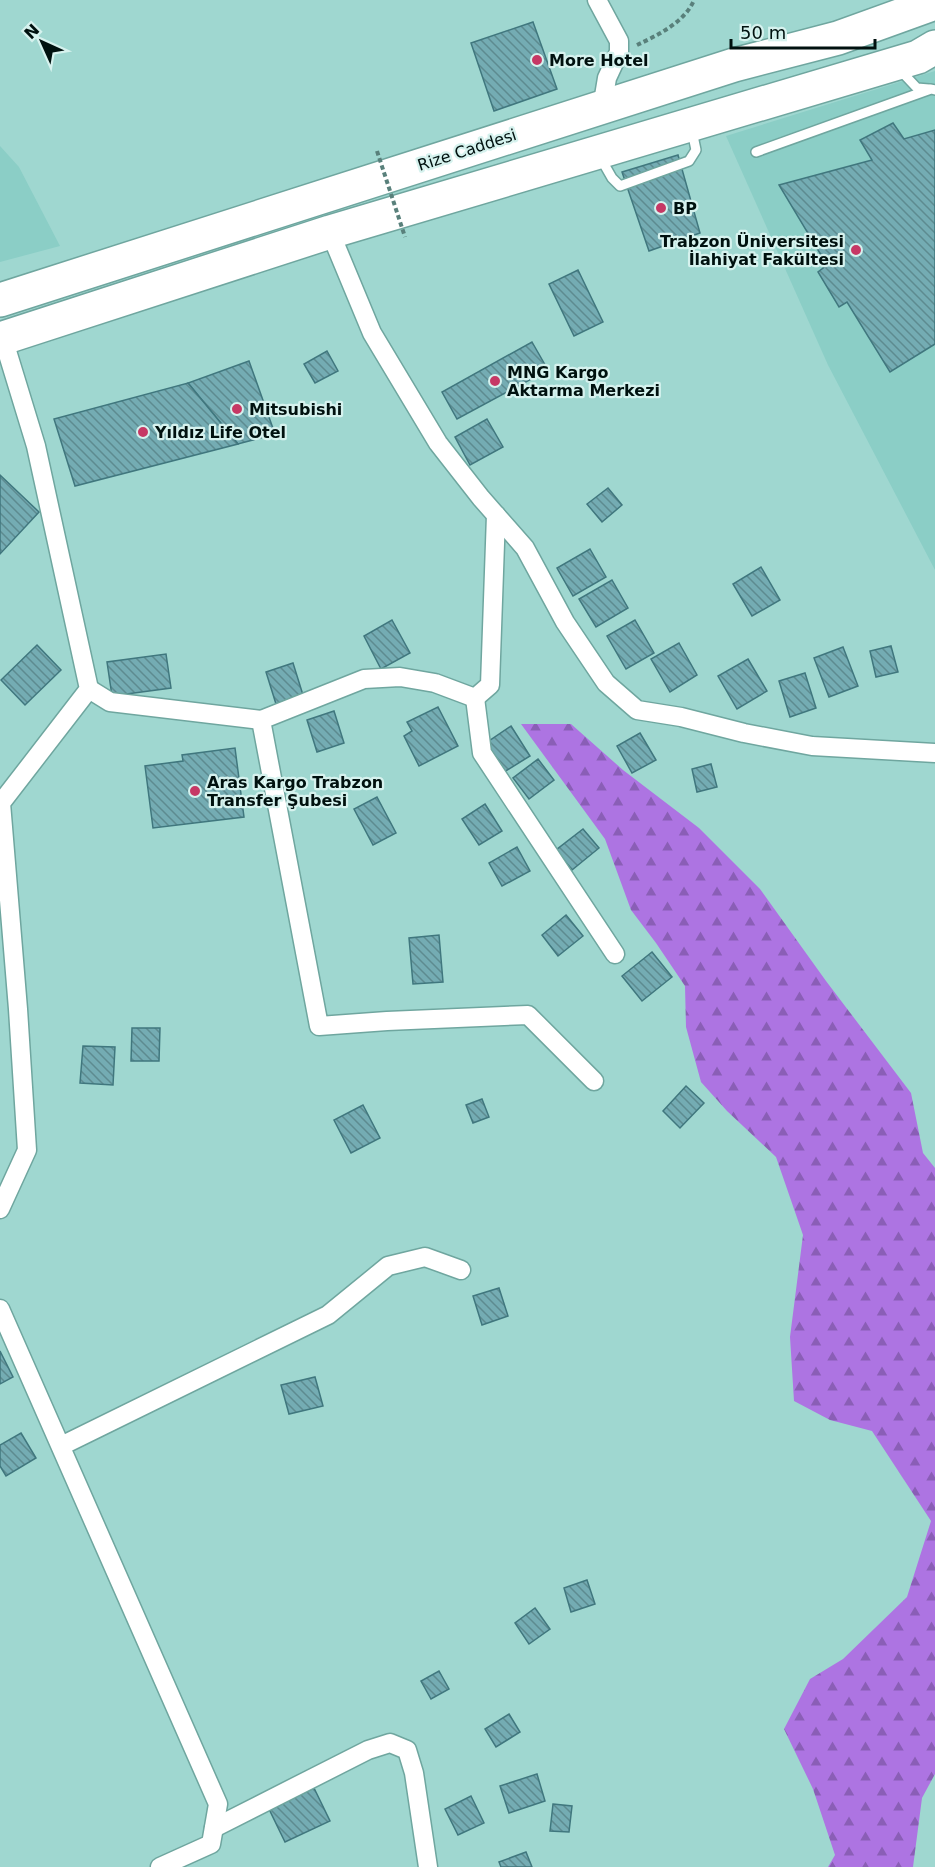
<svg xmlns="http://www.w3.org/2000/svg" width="935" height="1867" viewBox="0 0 935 1867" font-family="'DejaVu Sans',sans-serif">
<defs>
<pattern id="forest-firs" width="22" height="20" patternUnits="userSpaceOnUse" patternTransform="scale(1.5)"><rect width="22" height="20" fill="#ad74e2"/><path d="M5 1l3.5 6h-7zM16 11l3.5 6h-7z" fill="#8a5eb6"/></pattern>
<pattern id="building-back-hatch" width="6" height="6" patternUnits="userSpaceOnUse" patternTransform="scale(1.5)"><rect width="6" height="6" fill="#74acb3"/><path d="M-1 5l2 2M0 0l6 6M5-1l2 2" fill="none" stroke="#5d8b90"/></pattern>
</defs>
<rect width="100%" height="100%" fill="#9fd7d0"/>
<g fill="#8bcec6">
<path d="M935,71v499l-107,-205 -102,-229z"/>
<path d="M0,146l19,21 41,79 -60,16z"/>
</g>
<path fill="url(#forest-firs)" d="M521,724h50l52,46 76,58 61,61 66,92 85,112 12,60 12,15v606l-13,24 -9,69h-85l7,-12 -22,-66 -29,-60 26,-50 33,-20 64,-62 24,-76 -59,-90 -42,-11 -36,-19 -4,-64 13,-102 -27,-78 -49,-46 -26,-29 -15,-55 -1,-41 -29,-43 -25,-33 -26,-71z"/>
<g fill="url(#building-back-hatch)" stroke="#40777e" stroke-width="1.5">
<path d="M533,22l24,67 -63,22 -23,-68z"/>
<path d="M893,123l11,16 31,-9v214l-45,28 -43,-70 -8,5 -21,-35 9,-7 -48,-80 93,-25 -12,-20z"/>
<path d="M678,155l22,78 -51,18 -27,-79z"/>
<path d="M578,270l25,52 -29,14 -25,-52z"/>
<path d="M532,342l16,28 -91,49 -15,-27z"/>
<path d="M327,351l11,20 -23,12 -11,-19z"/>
<path d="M249,361l26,73 -37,10 -50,-61z"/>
<path d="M188,383l50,61 -163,42 -21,-67z"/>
<path d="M487,419l16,28 -33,18 -15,-28z"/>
<path d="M0,475l39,37 -39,42z"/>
<path d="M608,488l14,17 -20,17 -15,-18z"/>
<path d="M590,549l16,28 -33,19 -16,-28z"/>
<path d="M761,567l19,33 -28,16 -19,-32z"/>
<path d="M612,580l16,28 -32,19 -17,-28z"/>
<path d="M392,620l18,33 -29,16 -17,-33z"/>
<path d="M635,620l19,33 -28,16 -19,-33z"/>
<path d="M679,643l18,32 -27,17 -19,-33z"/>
<path d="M37,645l24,25 -36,35 -24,-25z"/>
<path d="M891,646l7,26 -22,5 -6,-26z"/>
<path d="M843,647l15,39 -29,11 -15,-39z"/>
<path d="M166,654l5,34 -59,8 -5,-34z"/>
<path d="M748,659l19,32 -30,18 -19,-33z"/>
<path d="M293,663l10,32 -27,9 -10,-32z"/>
<path d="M805,673l11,35 -26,9 -11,-36z"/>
<path d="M438,707l20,39 -39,20 -15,-30 8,-5 -5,-9z"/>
<path d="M334,711l10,32 -27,9 -10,-32z"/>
<path d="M511,726l19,30 -26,16 -18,-29z"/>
<path d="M640,733l16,27 -24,13 -15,-27z"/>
<path d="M235,748l9,69 -91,11 -8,-62 38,-5 -1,-6z"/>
<path d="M538,759l16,21 -25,19 -16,-21z"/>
<path d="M711,764l6,23 -20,5 -5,-23z"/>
<path d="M377,797l19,36 -23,12 -19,-36z"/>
<path d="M485,804l17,27 -23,14 -17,-26z"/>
<path d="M583,829l16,19 -27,22 -16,-20z"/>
<path d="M517,847l13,24 -28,15 -13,-23z"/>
<path d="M566,915l17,21 -25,20 -16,-21z"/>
<path d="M439,935l4,47 -30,2 -4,-46z"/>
<path d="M652,952l20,25 -30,24 -20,-25z"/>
<path d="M132,1028h28l-1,33h-28z"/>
<path d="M83,1046l32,1 -2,38 -33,-2z"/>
<path d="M686,1086l18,17 -24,25 -17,-17z"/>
<path d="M482,1099l7,18 -16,6 -7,-18z"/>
<path d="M363,1105l17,33 -29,15 -17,-33z"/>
<path d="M499,1288l9,28 -26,9 -9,-29z"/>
<path d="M0,1351l13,26 -13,7z"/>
<path d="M315,1377l8,29 -34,8 -8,-29z"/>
<path d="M21,1433l15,25 -30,18 -6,-10v-21z"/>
<path d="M587,1580l8,24 -24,8 -7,-24z"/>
<path d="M535,1608l15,21 -21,15 -14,-21z"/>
<path d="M439,1671l10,18 -18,10 -10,-18z"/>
<path d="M509,1714l11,18 -24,15 -11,-18z"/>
<path d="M537,1774l8,27 -36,12 -9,-27z"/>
<path d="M314,1788l16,33 -45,21 -16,-33z"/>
<path d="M471,1796l13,27 -26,12 -13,-26z"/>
<path d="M553,1804l19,2 -3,26 -19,-1z"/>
<path d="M526,1852l6,15h-31l-2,-5z"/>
</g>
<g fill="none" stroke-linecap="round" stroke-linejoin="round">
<defs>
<g id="lane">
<path d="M900,70l17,18 12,1"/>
<path d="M756,152l175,-63 4,1"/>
<path d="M600,157l12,21 8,8 69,-25 7,-11 -4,-19"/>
</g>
<g id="street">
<path d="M597,0l22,41v11l-12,26 -5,30"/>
<path d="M330,232l42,101 66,110 43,55 44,50 40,74 41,61 31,27 44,7 63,16 68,13 123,7"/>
<path d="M496,515l-6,170 -15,13 -40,-15 -35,-6 -36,2 -103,41 58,306 68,-5 141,-6 66,66"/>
<path d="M89,689l21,13 151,18"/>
<path d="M475,698l7,55 133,201"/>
<path d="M0,1209l27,-59 -9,-141 -17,-206 88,-114 -53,-243 -33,-108"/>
<path d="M0,1309l218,495 -7,40 -51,23"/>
<path d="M61,1446l267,-131 60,-49 37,-9 36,13"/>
<path d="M214,1828l154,-78 22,-7 17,7 7,23 14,94"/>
</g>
<g id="highway">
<path d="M0,300l734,-235 104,-27 97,-35"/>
<path d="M0,339l330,-107 588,-175 17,-10"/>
</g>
</defs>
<use href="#lane" stroke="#6fa69f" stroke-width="12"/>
<use href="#street" stroke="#6fa69f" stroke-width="21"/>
<use href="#highway" stroke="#6fa69f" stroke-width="36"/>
<path stroke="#59807b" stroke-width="4" stroke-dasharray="4.5 3" stroke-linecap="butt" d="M637,45c21,-10 48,-23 57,-45"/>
<use href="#lane" stroke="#fff" stroke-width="9"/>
<use href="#street" stroke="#fff" stroke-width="18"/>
<use href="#highway" stroke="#fff" stroke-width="33"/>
<path stroke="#59807b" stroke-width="4" stroke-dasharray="4.5 3" stroke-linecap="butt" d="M377,151l28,86"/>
</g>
<g fill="#c63865" stroke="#d6f2ee" stroke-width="2">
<circle cx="537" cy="60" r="6"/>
<circle cx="661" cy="208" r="6"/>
<circle cx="856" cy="250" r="6"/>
<circle cx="495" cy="381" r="6"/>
<circle cx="237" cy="409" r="6"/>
<circle cx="143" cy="432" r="6"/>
<circle cx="195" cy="791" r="6"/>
</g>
<g text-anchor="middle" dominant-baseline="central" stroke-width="4.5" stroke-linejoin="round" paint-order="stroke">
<g font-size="16" font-weight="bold" fill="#00110f" stroke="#d6f2ee" text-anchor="start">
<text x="549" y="60">More Hotel</text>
<text x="673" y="208">BP</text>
<text x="844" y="241" text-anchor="end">Trabzon Üniversitesi<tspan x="844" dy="18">İlahiyat Fakültesi</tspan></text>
<text x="507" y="372">MNG Kargo<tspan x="507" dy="18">Aktarma Merkezi</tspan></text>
<text x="249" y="409">Mitsubishi</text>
<text x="155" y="432">Yıldız Life Otel</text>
<text x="207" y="782">Aras Kargo Trabzon<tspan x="207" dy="18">Transfer Şubesi</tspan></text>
</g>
<g font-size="16" fill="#00110f" stroke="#d6f2ee">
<text transform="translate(467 150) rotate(-18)">Rize Caddesi</text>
</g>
</g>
<g transform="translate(42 42) rotate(315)" stroke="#d6f2ee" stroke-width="4.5" paint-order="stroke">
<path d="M0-4.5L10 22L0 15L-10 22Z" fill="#00110f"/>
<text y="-9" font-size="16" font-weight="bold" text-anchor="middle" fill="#00110f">N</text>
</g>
<path d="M731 39v9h144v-9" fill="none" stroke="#00110f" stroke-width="3"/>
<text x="740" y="39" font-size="18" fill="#00110f" stroke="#d6f2ee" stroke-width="4.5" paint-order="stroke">50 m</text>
</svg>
